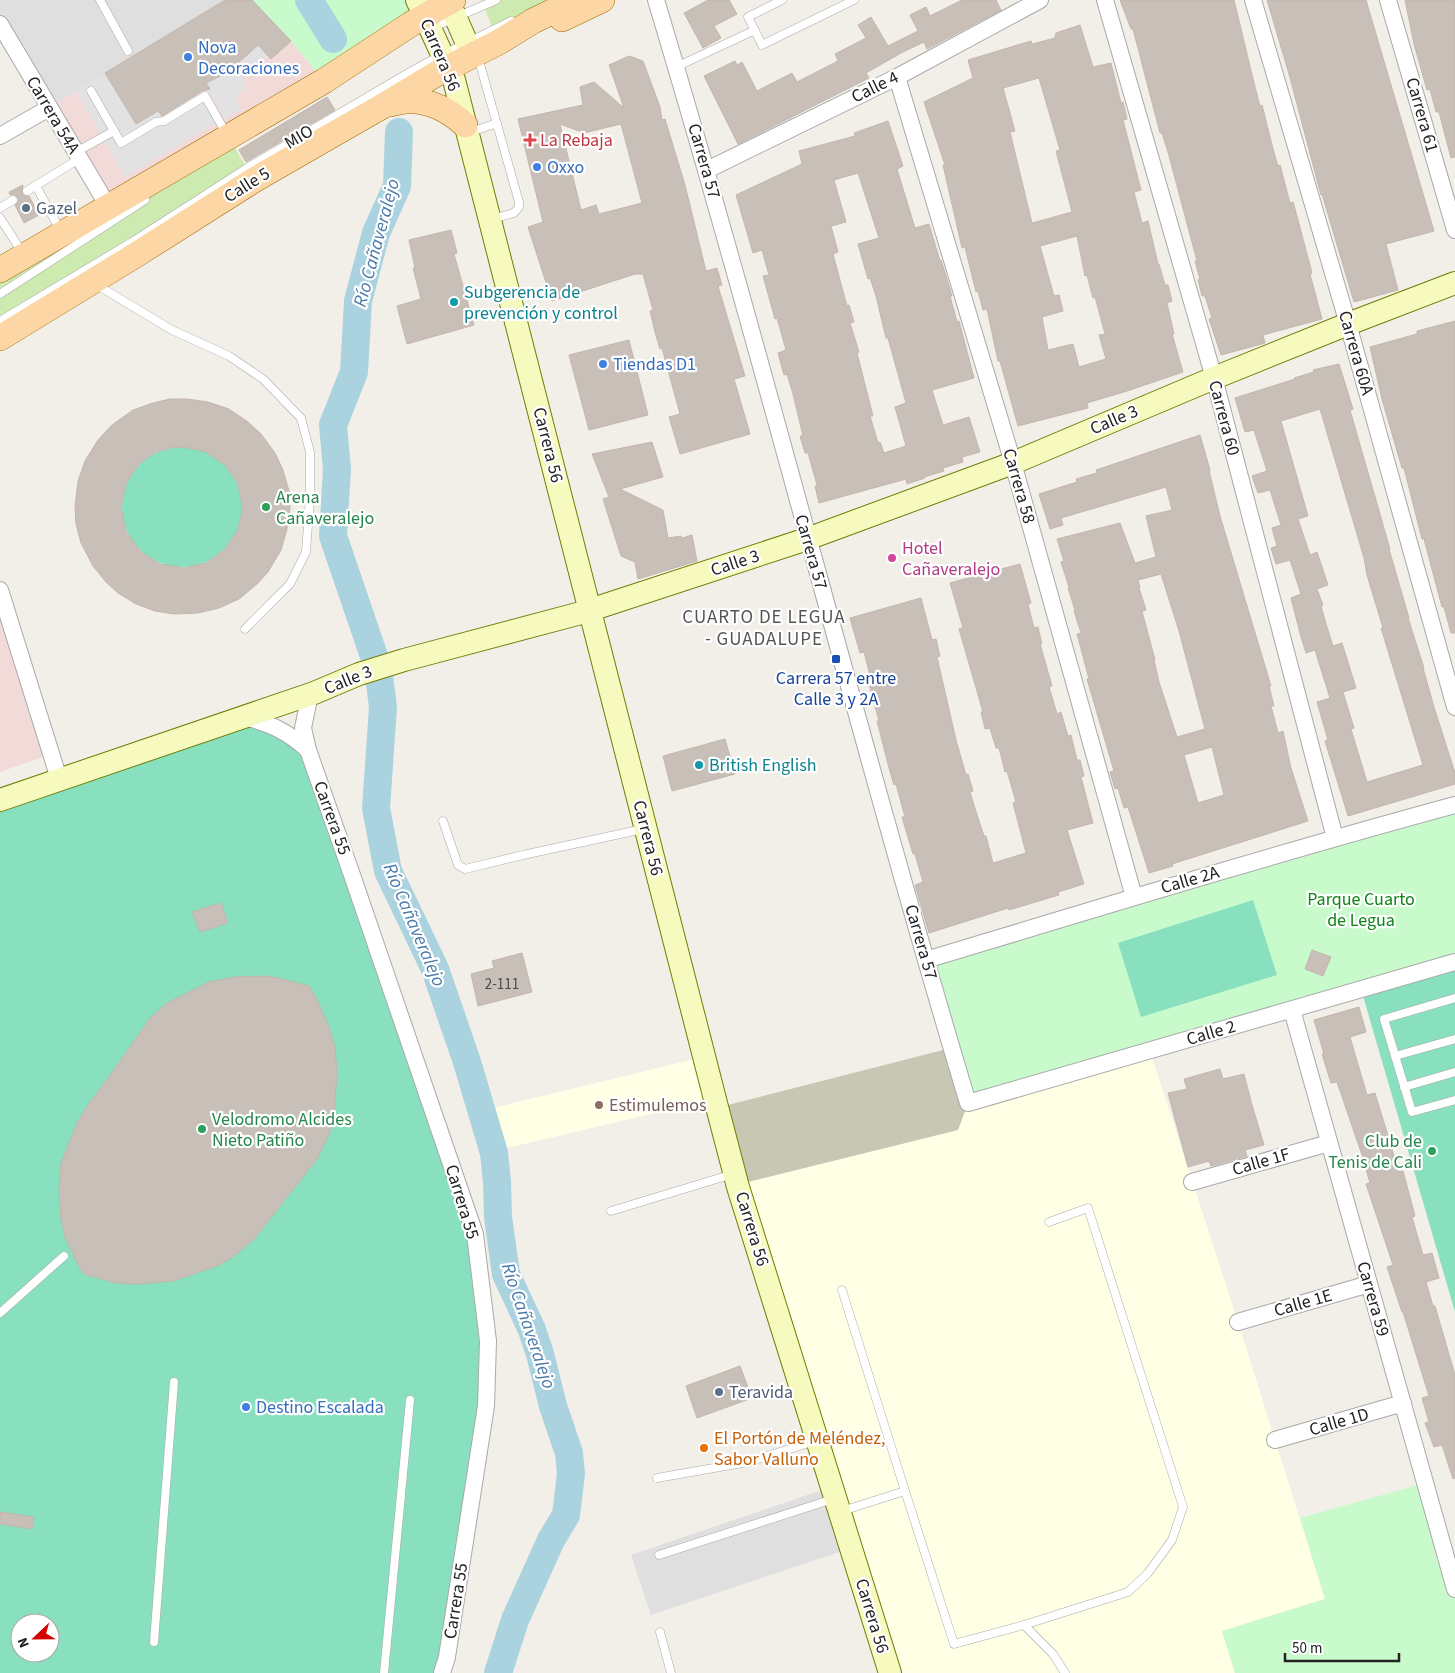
<svg xmlns="http://www.w3.org/2000/svg" width="1455" height="1673" viewBox="0 0 1455 1673" font-family="'Source Sans 3',sans-serif">
<rect width="100%" height="100%" fill="#f2efe9"/>
<g fill="#e0dfdf">
<path d="M0,0h225l-176,108 -49,-84z"/>
<path d="M822,1490l20,61 -191,64 -20,-60z"/>
</g>
<g fill="#f2dad9">
<path d="M225,0h27l39,41 33,40 -216,125 -59,-98z"/>
<path d="M0,590l51,164 -51,18z"/>
</g>
<g fill="#ffffe5">
<path d="M1150,1051l88,271 87,277 -103,32 13,42h-332l-155,-491 210,-52 10,-27z"/>
<path d="M695,1059l11,42 -199,47 -14,-40z"/>
</g>
<path fill="#c7c7b4" d="M951,1048l17,55 -10,27 -210,52 -20,-77z"/>
<g fill="#cdebb0">
<path d="M481,0h75l-63,29z"/>
<path d="M233,145l14,23 -247,153v-48z"/>
</g>
<g fill="#c8facc">
<path d="M252,0h165l6,17 -99,64 -33,-40z"/>
<path d="M1455,805v157l-487,141 -42,-143z"/>
<path d="M1425,1483l30,106v84h-220l-13,-42 103,-32 -25,-81z"/>
</g>
<g fill="#88e0be" fill-rule="evenodd">
<circle cx="182" cy="507" r="60"/>
<path d="M242,717l66,33 167,484 13,107 -46,332h-442v-873zM20,1623h30v30h-30z"/>
<path d="M1253,900l24,75 -136,42 -23,-74z"/>
<path d="M1455,962v350l-94,-323z"/>
</g>
<path fill="#e2e2e2" d="M258,45l10,11 -26,22 4,11 -11,7 5,13 -15,10 -14,-24 -8,5 13,23 -91,54 -49,-86 29,-18 31,50 22,-12 3,5 49,-27 -4,-6 22,-11z"/>
<g fill="none" stroke-linecap="round" stroke-linejoin="round">
<g stroke="#aad3df" stroke-width="28">
<path d="M309,0l24,39"/>
<path d="M399,132l-2,54 -21,47 -18,68 -4,71 -21,53 4,44 -4,67 45,132 5,39 -7,101 12,63 47,98 32,93 27,91 3,29 1,35 8,57 26,56 8,24 13,52 16,47 2,21 -5,41 -15,25 -36,80 -17,53"/>
</g>
</g>
<g fill="#c7bfb8" stroke="#c4b6ab" fill-rule="evenodd">
<path d="M225,0h27l39,41 -20,18 -13,-14 -30,27 -22,11 4,6 -8,2 -40,25 -4,-5 -22,13 -31,-51z"/>
<path d="M708,0h21l8,14 -23,12 7,12 -18,10 -19,-35z"/>
<path d="M962,0h34l5,10 -74,39 -3,-7 -21,10 -37,21 3,5 -131,66 -34,-68 31,-15 2,4 5,-3 15,29 35,-18 5,9 41,-21 -3,-7 31,-16 -8,-13 13,-8 17,29 30,-15 -8,-16 16,-8 4,9z"/>
<path d="M1120,0h114l20,83 6,23 2,-1 11,44 5,17 2,-1 10,38 3,-1 5,18 14,53 -2,1 12,45 -59,16 2,8 -44,12 -12,-36 3,-1 -7,-22h-3l-4,-16 2,-1 -5,-18h2l-29,-109 -6,-19h-2l-27,-104h-2z"/>
<path d="M1267,0h99l68,231 -48,13 12,46 -44,12 -32,-108 -1,1 -32,-121z"/>
<path d="M1405,0h50v157l-4,1 -12,-46h-3l-6,-23 -3,1 -13,-46z"/>
<path d="M1080,25l13,42 18,-4 10,40 2,-1 4,17 -4,1 18,70 -7,2 8,31 6,-2 10,43h1l6,21h3l4,16 -5,2 7,31h-2l11,38 -56,19 -40,12 1,5 -70,18 -18,-65h-2l-11,-52 -4,1 -5,-19 -2,1 -11,-45 -3,1 -19,-83h2l-21,-63 49,-24 -5,-18 63,-19 1,3 23,-6 1,-5zM1039,78l21,72 -4,1 16,61 -40,11 -22,-91 5,-1 -12,-43zM1077,236l8,40 2,-1 6,23 2,-1 10,37 -6,1 7,24 -27,8 -6,-23 -25,6 -6,-33 21,-6 -4,-16 -5,1 -14,-50z"/>
<path d="M629,56l14,5 17,46 2,13 3,-1 20,66 21,86 11,-3 5,17 -4,1 27,90 -11,3 16,55 -70,20 -11,-37 11,-3 -18,-66 -2,1 -5,-17 -5,-21 3,-1 -10,-36h-8l-83,27 -24,-74 15,-5 -25,-103 65,-14 -3,-18 14,-5 30,26 -15,-43zM560,124l24,9 37,-9 21,79 -43,11 -3,-9 -15,5z"/>
<path d="M327,97l8,13 -89,52 -7,-12z"/>
<path d="M888,121l15,45 -6,3 18,59 14,-4 11,37 1,-1 6,19 5,17h-2l7,26 2,-1 15,57 -42,12 11,35 26,-8 11,35 -18,5 1,5 -20,6 1,3 -20,6 1,1 -18,6 -1,-5 -87,24 -4,-17 2,-1 -9,-32h-3l-5,-17h3l-10,-42 -6,-20 -3,1 -6,-22 8,-3 -9,-32 -2,1 -12,-43 6,-1 -7,-25 -9,3 -17,-58 66,-31 -3,-13 56,-15 -1,-3zM858,173l21,65 -21,6 10,35 2,-1 6,18 10,42h2l18,65 -11,4 11,39 -22,7 -4,-11 -2,1 -8,-27h3l-16,-63 2,-1 -9,-29 4,-1 -5,-17 -2,1 -14,-52 5,-2 -7,-26 15,-4 -12,-42z"/>
<path d="M23,185l-1,9 3,2h4l10,19 -15,8 -9,-18 3,-3v-4l-3,-3h-5l-1,-3z"/>
<path d="M451,230l6,23 -3,1 20,71 -67,19 -10,-38 24,-7 -8,-31h2l-6,-28z"/>
<path d="M1455,321v312h-4l-7,-26h-2l-18,-68h-2l-18,-71h-2l-5,-17 -15,-52 -12,-52 47,-13v-3z"/>
<path d="M629,340l19,75 -59,15 -20,-75z"/>
<path d="M1339,364l14,45 -3,1 40,139h-1l20,69h-1l16,50h-1l11,39 21,66v11l-107,32 -23,-75 3,-1 -11,-38 13,-4 -15,-48 -9,3 -5,-16 -10,-39 10,-4 -11,-34 -14,4 -5,-16 6,-2 -5,-18 9,-3 -11,-35 -12,3 -6,-17 15,-5 -13,-41 -9,2 -10,-34 60,-19 -1,-1 20,-6 -1,-2zM1320,409l44,149 3,17 16,53h-2l42,137 -56,17 -16,-53 3,-1 -11,-36 13,-4 -14,-45 -9,3 -7,-22 -5,-18 2,-1 -6,-16 11,-4 -11,-33 -7,3 -12,-36 10,-3 -27,-95z"/>
<path d="M170,399h17l21,3 21,7 19,13 13,12 14,19 8,17 6,21 1,17 -3,21 -6,21 -13,22 -11,12 -18,15 -20,9 -21,5 -24,1 -19,-3 -19,-7 -18,-11 -12,-11 -13,-16 -12,-23 -5,-19 -1,-18 3,-25 7,-20 13,-21 14,-15 21,-15 20,-7zM182,447l22,4 21,14 13,19 4,21 -1,13 -4,13 -12,18 -19,14 -22,5 -24,-4 -20,-13 -14,-20 -5,-24 5,-23 12,-19 18,-13 14,-4z"/>
<path d="M1200,435l10,35h-1l11,46 51,170h-2l5,20h-3l7,27 5,-2 8,37 17,53 -136,43 1,2 -24,7 -21,-66 -4,1 -6,-20 -3,1 -5,-17 4,-1 -27,-92h2l-12,-45 4,-1 -7,-22 1,-1 -7,-22 1,-1 -8,-25 3,-1 -7,-22 63,-16 15,40 21,-6 -10,-41 26,-6 -6,-23 -105,31 2,7 -13,4 -11,-35 38,-12 -1,-3 21,-6 -1,-3zM1161,574l18,57 26,98 -28,8 -18,-55 -5,-22h1l-13,-49 4,-1 -7,-22 1,-1 -2,-7zM1212,747l12,48 -26,8 -14,-48z"/>
<path d="M652,442l11,35 -43,12 43,21 5,28 13,-2 1,2 10,-3 5,26 -59,18 -3,-17 -14,-6 -18,-57 6,-2 -17,-43z"/>
<path d="M1020,564l11,39 -3,1 6,24 4,-1 4,17h-2l12,42 -3,1 8,27 4,-2 7,24 3,-1 6,25h3l4,16 -3,1 12,46 -26,7 17,54 -26,8 1,3 -50,15 -1,-2 -79,25 -14,-48 8,-3 -8,-28h-2l-6,-20 -5,-17h3l-9,-33 -2,1 -5,-17 -12,-47h2l-10,-37 3,-1 -8,-31 -4,1 -10,-35 71,-20 11,42 4,-1 4,17 -3,1 19,83 10,35 2,-1 5,17 -3,1 8,26 6,18h2l7,27 33,-10 -13,-50 3,-1 -9,-31 -2,1 -6,-24h-3l-6,-20 -5,1 -4,-17h2l-24,-83 4,-1 -13,-45z"/>
<path d="M725,739l10,35 -63,17 -9,-35z"/>
<path d="M221,903l7,20 -28,9 -8,-20z"/>
<path d="M1312,950l19,7 -8,19 -18,-7z"/>
<path d="M522,953l10,39 -54,14 -7,-32 23,-6 -2,-7z"/>
<path d="M264,976l14,2 31,8 7,12 13,29 6,20 2,27 -3,40 -5,20 -12,25 -63,80 -21,18 -16,9 -44,15 -34,3 -23,-1 -32,-9 -6,-9 -13,-28 -4,-18 -2,-28 2,-28 16,-40 9,-15 35,-48 29,-42 17,-15 42,-21 26,-5z"/>
<path d="M1359,1007l7,25 -16,5 17,58 8,-2 24,79 4,-1 12,45 -3,1 11,38 9,-2 7,25 -13,4 7,24h2l20,69v103l-2,1 -11,-34 -8,2 -9,-24 4,-1 -7,-24 7,-2 -26,-84h-1l-15,-45 6,-2 -27,-81 4,-1 -8,-28 -25,-73 -6,1 -9,-29h2l-10,-34z"/>
<path d="M1220,1069l3,10 21,-5 8,31 12,40 -19,5 2,6 -36,10 -2,-5 -21,6 -20,-74 19,-4 -3,-10z"/>
<path d="M740,1366l12,32 -55,20 -11,-32z"/>
<path d="M0,1512l34,5 -2,12 -32,-5z"/>
</g>
<g fill="none" stroke-linecap="round" stroke-linejoin="round">
<defs>
<g id="lane">
<path d="M100,0l28,51"/>
<path d="M782,0l-34,17 14,28 92,-45"/>
<path d="M431,28l65,-28"/>
<path d="M478,57l41,145v5l-5,6 -22,6"/>
<path d="M676,67l79,-37"/>
<path d="M91,91l30,52 35,-21 8,-1 41,-25 21,37"/>
<path d="M471,132l26,-9"/>
<path d="M76,152l38,-21"/>
<path d="M36,186l24,44"/>
<path d="M27,191l52,-32"/>
<path d="M0,208l13,-8"/>
<path d="M0,218l22,34"/>
<path d="M97,285l75,45 57,26 34,23 38,39 9,34v46l-4,54 -16,32 -45,45"/>
<path d="M0,294l145,-94"/>
<path d="M0,321l132,-79 115,-74 158,-93 25,-14 81,-40"/>
<path d="M443,821l15,44 7,4 58,-14 120,-26"/>
<path d="M1455,998l-71,21 28,93 43,-12"/>
<path d="M1395,1056l60,-17"/>
<path d="M1404,1087l51,-15"/>
<path d="M611,1211l122,-37"/>
<path d="M842,1290l63,201 49,153 70,-19 104,-33 20,-19 24,-33 11,-33 -95,-299 -39,14"/>
<path d="M0,1313l64,-57"/>
<path d="M657,1478l91,-16 67,-21"/>
<path d="M842,1511l63,-20"/>
<path d="M659,1555l174,-56"/>
<path d="M1024,1625l29,29 12,19"/>
<path d="M660,1632l11,41"/>
<path d="M154,1642l20,-260"/>
<path d="M384,1673l26,-273"/>
</g>
<g id="street">
<path d="M656,0c110,366 202,737 312,1103l487,-141"/>
<path d="M1105,0l109,378 121,460"/>
<path d="M1253,0l95,324 107,383"/>
<path d="M1388,0l67,230"/>
<path d="M0,24l108,182"/>
<path d="M897,77l116,386 121,434"/>
<path d="M0,136l49,-28"/>
<path d="M707,170l190,-93 143,-77"/>
<path d="M0,590l59,189"/>
<path d="M314,693l-5,6 -6,29 5,22 44,125 123,359 13,107 -2,65 -39,251 -5,16"/>
<path d="M244,717c26,6 44,15 64,33"/>
<path d="M926,960c176,-53 352,-107 529,-155"/>
<path d="M1292,1010l163,579"/>
<path d="M1192,1182l137,-39"/>
<path d="M1238,1322l131,-38"/>
<path d="M1275,1440l128,-37"/>
</g>
<g id="secondary">
<path d="M417,0l37,80 263,1027 21,80 152,486"/>
<path d="M448,0l24,55"/>
<path d="M0,800l314,-107 45,-19 45,-14 177,-47 226,-74 206,-76 201,-85 134,-54 107,-41"/>
</g>
<g id="primary">
<path d="M562,19l40,-19"/>
<path d="M391,104c27,-9 54,2 74,21"/>
<path d="M0,270l324,-189 87,-57 42,-24"/>
<path d="M0,338l139,-85 115,-73 127,-73 55,-33 63,-32 34,-21 43,-21"/>
</g>
</defs>
<use href="#lane" stroke="#a9a9a9" stroke-width="9"/>
<use href="#street" stroke="#a9a9a9" stroke-width="18"/>
<use href="#secondary" stroke="#707d05" stroke-width="24"/>
<use href="#primary" stroke="#a06b00" stroke-width="26"/>
<use href="#lane" stroke="#fff" stroke-width="8"/>
<use href="#street" stroke="#fff" stroke-width="16"/>
<use href="#secondary" stroke="#f7fabf" stroke-width="22"/>
<use href="#primary" stroke="#fcd6a4" stroke-width="25"/>
</g>
<g fill="#3f7fe0" stroke="#fff" stroke-width="2">
<circle cx="188" cy="57" r="5"/>
<circle cx="537" cy="167" r="5"/>
<circle cx="603" cy="364" r="5"/>
<circle cx="246" cy="1407" r="5"/>
</g>
<path fill="#e0444e" stroke="#fff" stroke-width="2" d="M527.5 132.5h5v5h5v5h-5v5h-5v-5h-5v-5h5z"/>
<g fill="#5c6f8a" stroke="#fff" stroke-width="2">
<circle cx="26" cy="208" r="5"/>
<circle cx="719" cy="1392" r="5"/>
</g>
<g fill="#0f9aa8" stroke="#fff" stroke-width="2">
<circle cx="454" cy="302" r="5"/>
<circle cx="699" cy="765" r="5"/>
</g>
<g fill="#2e9e5b" stroke="#fff" stroke-width="2">
<circle cx="266" cy="507" r="5"/>
<circle cx="202" cy="1129" r="5"/>
<circle cx="1432" cy="1151" r="5"/>
</g>
<circle fill="#d1479c" stroke="#fff" stroke-width="2" cx="892" cy="558" r="5"/>
<rect fill="#1a4fb4" stroke="#fff" stroke-width="2" x="831" y="654" width="10" height="10" rx="2.5"/>
<circle fill="#8d6e63" stroke="#fff" stroke-width="2" cx="599" cy="1105" r="5"/>
<circle fill="#e8710a" stroke="#fff" stroke-width="2" cx="704" cy="1448" r="5"/>
<g text-anchor="middle" dominant-baseline="central" stroke-width="4.5" stroke-linejoin="round" paint-order="stroke">
<g font-size="15" fill="#4b4948">
<text x="502" y="984">2-111</text>
</g>
<g font-size="18" fill="#366cbe" stroke="#fff" text-anchor="start">
<text x="198" y="47">Nova<tspan x="198" dy="21">Decoraciones</tspan></text>
<text x="547" y="167">Oxxo</text>
<text x="613" y="364">Tiendas D1</text>
<text x="256" y="1407">Destino Escalada</text>
</g>
<g font-size="18" fill="#222" stroke="#fff">
<text transform="translate(440 55) rotate(67)">Carrera 56</text>
<text transform="translate(875 87) rotate(-26)">Calle 4</text>
<text transform="translate(53 115) rotate(59)">Carrera 54A</text>
<text transform="translate(1422 115) rotate(74)">Carrera 61</text>
<text transform="translate(299 137) rotate(-31)">MIO</text>
<text transform="translate(704 161) rotate(74)">Carrera 57</text>
<text transform="translate(247 185) rotate(-32)">Calle 5</text>
<text transform="translate(1356 353) rotate(74)">Carrera 60A</text>
<text transform="translate(1224 418) rotate(75)">Carrera 60</text>
<text transform="translate(1114 420) rotate(-23)">Calle 3</text>
<text transform="translate(548 445) rotate(76)">Carrera 56</text>
<text transform="translate(1019 486) rotate(74)">Carrera 58</text>
<text transform="translate(811 552) rotate(74)">Carrera 57</text>
<text transform="translate(735 563) rotate(-18)">Calle 3</text>
<text transform="translate(348 680) rotate(-22)">Calle 3</text>
<text transform="translate(332 818) rotate(70)">Carrera 55</text>
<text transform="translate(648 838) rotate(76)">Carrera 56</text>
<text transform="translate(1190 880) rotate(-16)">Calle 2A</text>
<text transform="translate(921 942) rotate(74)">Carrera 57</text>
<text transform="translate(1211 1033) rotate(-16)">Calle 2</text>
<text transform="translate(1261 1162) rotate(-16)">Calle 1F</text>
<text transform="translate(462 1202) rotate(73)">Carrera 55</text>
<text transform="translate(752 1229) rotate(73)">Carrera 56</text>
<text transform="translate(1373 1299) rotate(74)">Carrera 59</text>
<text transform="translate(1303 1303) rotate(-16)">Calle 1E</text>
<text transform="translate(1339 1422) rotate(-16)">Calle 1D</text>
<text transform="translate(456 1601) rotate(-81)">Carrera 55</text>
<text transform="translate(872 1616) rotate(73)">Carrera 56</text>
</g>
<g font-size="18" fill="#be3a42" stroke="#fff" text-anchor="start">
<text x="540" y="140">La Rebaja</text>
</g>
<g font-size="18" fill="#4e5e75" stroke="#fff" text-anchor="start">
<text x="36" y="208">Gazel</text>
<text x="729" y="1392">Teravida</text>
</g>
<g font-size="18" fill="#0d838f" stroke="#fff" text-anchor="start">
<text x="464" y="292">Subgerencia de<tspan x="464" dy="21">prevención y control</tspan></text>
<text x="709" y="765">British English</text>
</g>
<g font-size="18" fill="#27864d" stroke="#fff" text-anchor="start">
<text x="276" y="497">Arena<tspan x="276" dy="21">Cañaveralejo</tspan></text>
<text x="212" y="1119">Velodromo Alcides<tspan x="212" dy="21">Nieto Patiño</tspan></text>
<text x="1422" y="1141" text-anchor="end">Club de<tspan x="1422" dy="21">Tenis de Cali</tspan></text>
</g>
<g font-size="18" fill="#b23c85" stroke="#fff" text-anchor="start">
<text x="902" y="548">Hotel<tspan x="902" dy="21">Cañaveralejo</tspan></text>
</g>
<g font-size="18" fill="#164399" stroke="#fff">
<text x="836" y="678">Carrera 57 entre<tspan x="836" dy="21">Calle 3 y 2A</tspan></text>
</g>
<g font-size="18" fill="#0c8416" stroke="#fff">
<text x="1361" y="899">Parque Cuarto<tspan x="1361" dy="21">de Legua</tspan></text>
</g>
<g font-size="18" fill="#785e54" stroke="#fff" text-anchor="start">
<text x="609" y="1105">Estimulemos</text>
</g>
<g font-size="18" fill="#c56008" stroke="#fff" text-anchor="start">
<text x="714" y="1438">El Portón de Meléndez,<tspan x="714" dy="21">Sabor Valluno</tspan></text>
</g>
<g font-size="19" font-style="italic" fill="#4a7aab" stroke="#fff">
<text transform="translate(377 243) rotate(-75)">Río Cañaveralejo</text>
<text transform="translate(414 925) rotate(67)">Río Cañaveralejo</text>
<text transform="translate(528 1326) rotate(71)">Río Cañaveralejo</text>
</g>
<g font-size="19" letter-spacing="1" fill="#555" stroke="#fff">
<text x="764" y="617">CUARTO DE LEGUA<tspan x="764" dy="22">- GUADALUPE</tspan></text>
</g>
</g>
<g transform="translate(35 1638) rotate(248)"><circle r="24" fill="#ffffff" stroke="#a7a7a7"/>
<path d="M0-4L9 19L0 12L-9 19Z" fill="#d40000"/>
<text y="-8" font-size="14" font-weight="bold" text-anchor="middle" fill="#222222">N</text>
</g>
<path d="M1285 1653v8h114v-8" fill="none" stroke="#222222" stroke-width="2.5"/>
<text x="1292" y="1653" font-size="15" fill="#222222" stroke="#ffffff" stroke-width="4" paint-order="stroke">50 m</text>
</svg>
